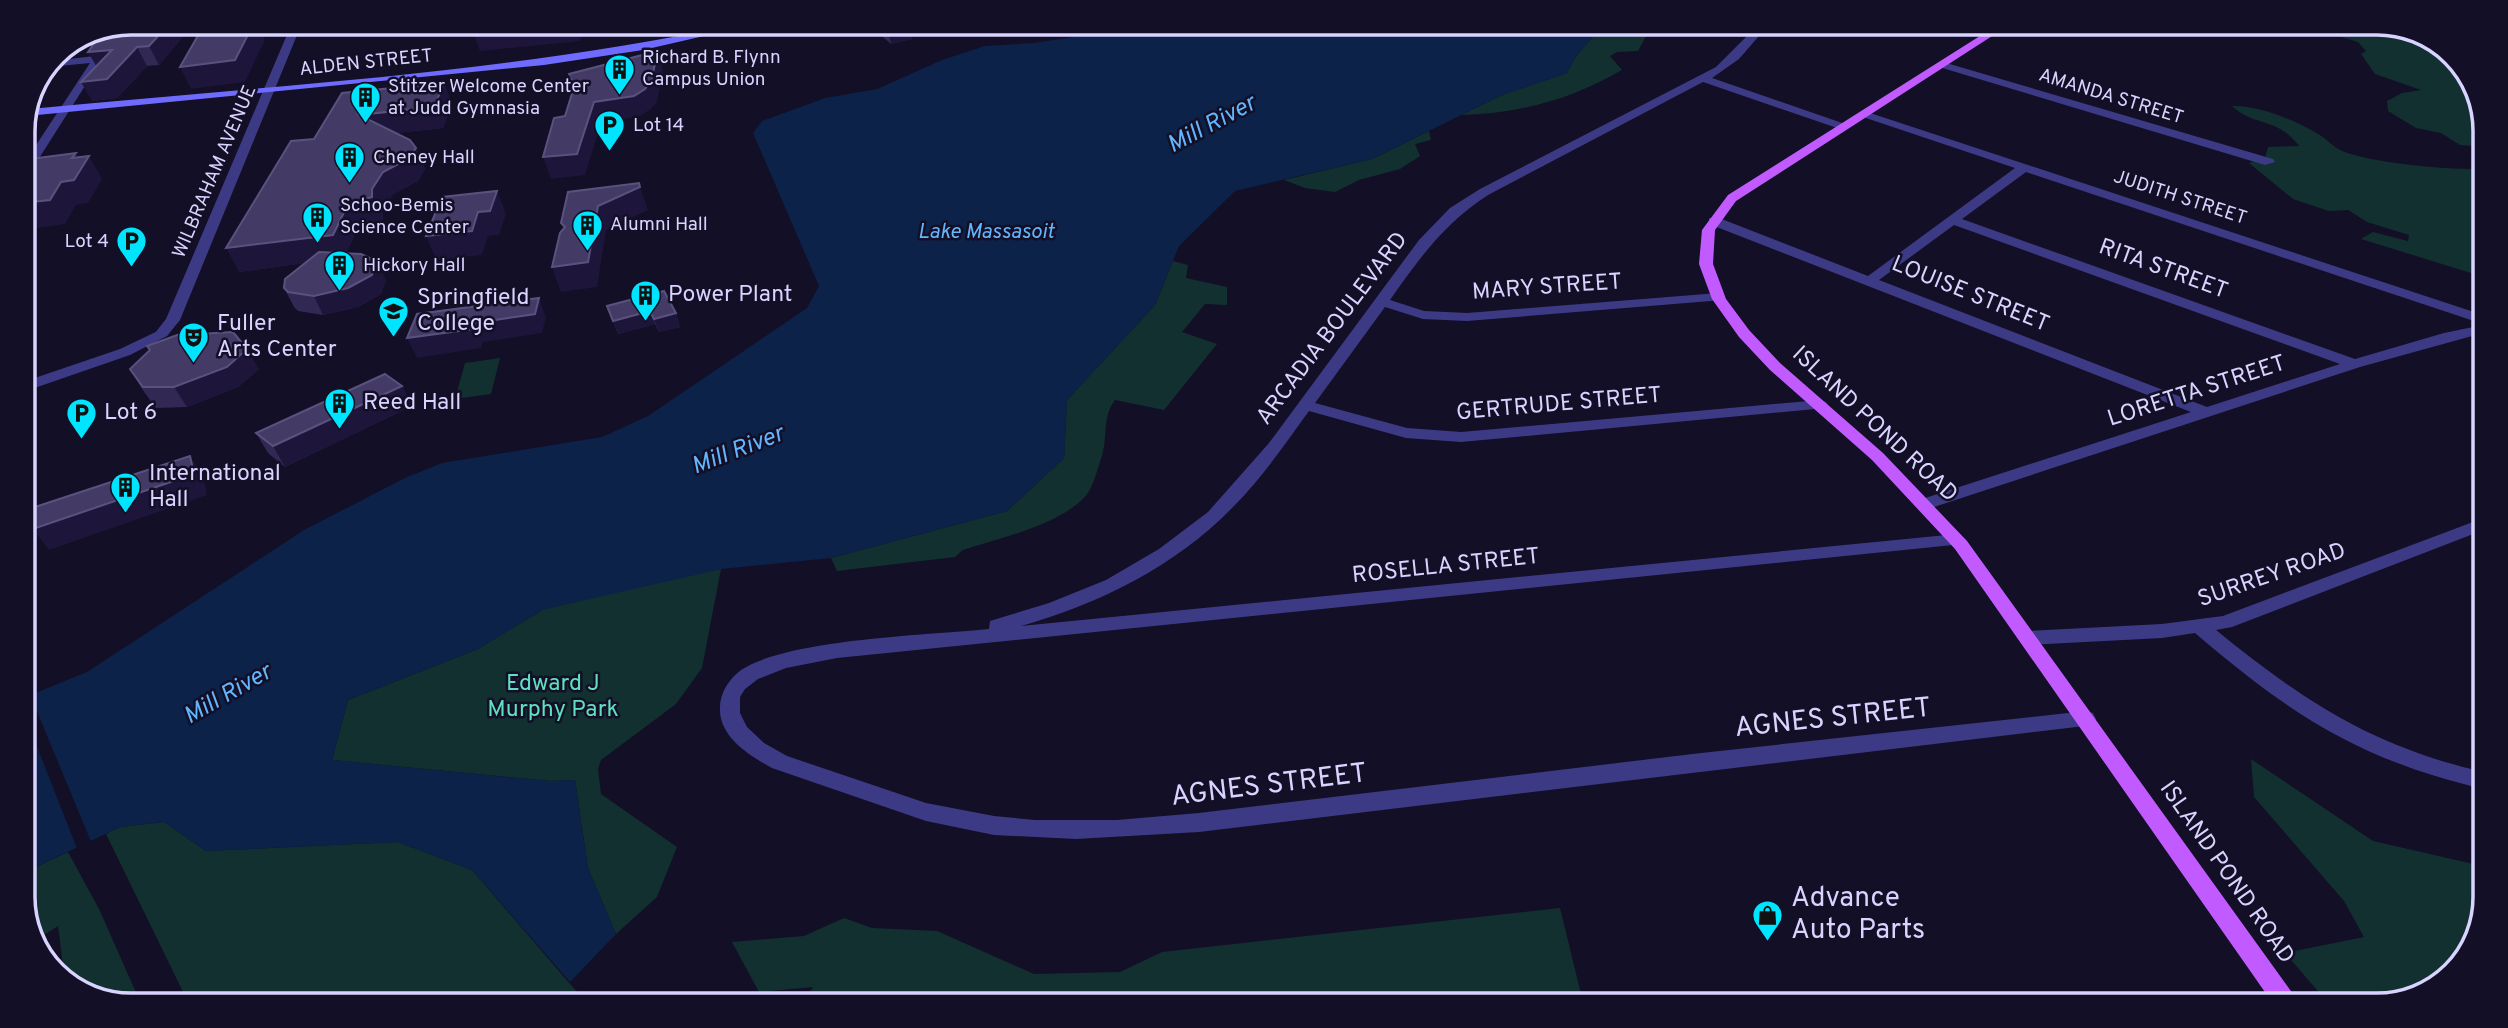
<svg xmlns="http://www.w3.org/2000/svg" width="2508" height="1028" viewBox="0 0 2508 1028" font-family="Overpass,sans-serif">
<rect width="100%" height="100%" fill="#130f26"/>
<g fill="#12302f">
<path d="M1601,28h58l-11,5 -10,18 -21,1 -7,4 12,14c-50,29 -103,44 -161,45l41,-20 65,-22 9,-17z"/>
<path d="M2318,30l100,1 42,34 -18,-3 26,12 17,50v4h-5l5,4v15l-25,-2 -19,-12 -25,-5 -28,-17 -1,-10 15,-8 19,-3 -46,-16 -14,-20 5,-3 -8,-9z"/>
<path d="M2232,106c26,-1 63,14 86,28 8,4 14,12 22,16 25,12 117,22 145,18l-1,109 -123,-38 12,-7 35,9 1,-6 -42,-13 -19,-12 -19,1 -36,-12 -44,-36 16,-5 3,-11 31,-1c-21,-29 -45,-19 -67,-40z"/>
<path d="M1429,131l2,9 -16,4 5,12 -20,13 -41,11 -24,12 -30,-4 -21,-8 88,-21z"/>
<path d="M1173,261l15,4 -2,13 41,9v18l-22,-1 -23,28 35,12 -53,66 -49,-10c-13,17 -7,36 -13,56 -5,14 -9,34 -20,44 -32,28 -80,37 -119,50l-8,7 -118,14 -6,-13 176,-47 57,-53 3,-58 88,-95z"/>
<path d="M500,358l-9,36 -36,5 10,-36z"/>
<path d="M721,569l-19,99 -26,36 -75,56 -3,9 3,25 76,53 -20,50 -41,37 -28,-66 -13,-88 -25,1 -218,-21 16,-60 130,-51 84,-51z"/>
<path d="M2251,759l122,82 105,24 -1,73 -39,49 -60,18h-48l-45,-52 79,-16 -20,-36 -90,-104z"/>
<path d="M164,822l42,29 192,-9 74,28 111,129 -397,-1 -80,-164 14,-7z"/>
<path d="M68,852l31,57 39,88h-34l-40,-24 -6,-47 -22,14 -13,-35v-32z"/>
<path d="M1560,908l23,94 -778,-2 8,-13 -54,5 -27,-50 72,-6 40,-18 28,10 65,3 97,43 86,-2 42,-20z"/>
</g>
<path fill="#0c2248" d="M1143,26l458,2 -25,28 -9,17 -65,22 -130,64 -137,32 -56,55 -24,59 -88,95 -3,58 -57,53 -176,47 -110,11 -179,41 -64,39 -130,51 -16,60 218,21 25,-1 13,88 28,66 -46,48 -98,-112 -74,-28 -192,9 -42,-29 -44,5 -97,46v-175l64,-26 217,-142 101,-52 37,-15 160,-26 46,-21 159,-108 12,-22 -66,-153 9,-12 63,-23 52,-9 65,-29 43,-14 49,-3z"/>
<path fill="#130f26" d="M29,692l63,152 -14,7 -55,-140v-17z"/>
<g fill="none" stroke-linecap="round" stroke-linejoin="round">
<g fill="#3d3a85" fill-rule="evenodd">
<path d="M292,23h10l-122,297 -13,16h-10l-2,-3 11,-14z"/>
<path d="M123,26l-94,148 -6,4v-13l67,-102 -41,4 3,-6 43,-5 17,-25z"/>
<path d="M1755,28l10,1 -26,30 -27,19 136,47v4h-8l-137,-47 -215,113c-45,30 -67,61 -98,105l34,11 43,2 251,-20 5,1v6l-256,21 -44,-2 -38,-12 -70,96 92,25 54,4 359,-32 6,2 2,3 -2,3 -365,34 -55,-4 -97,-27c-24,33 -47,67 -76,96 -57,59 -134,97 -212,119l936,-92 9,6 -3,4 -1126,114 -51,10 -28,11 -13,10 -5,8v16l7,14 17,16 23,13 139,47 68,13 41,4h82l82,-7 502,-60 385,-42 7,2 3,6 -3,6 -894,107 -123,7 -82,-4 -68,-14 -154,-53c-22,-12 -51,-30 -52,-57 -1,-17 8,-31 21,-41 47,-31 189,-35 248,-41l1,-8 59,-18 57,-23 53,-31 49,-37 61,-69 150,-203 31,-32 30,-19 236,-122z"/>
<path d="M1943,62l330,97 2,3 -10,3 -326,-98 -1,-2z"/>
<path d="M1864,111l619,204v9l-457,-152 -64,47 393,140 89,-26 39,-8v8l-123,34 -429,141h-12l-3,-4 3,-4 272,-88 -482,-188v-6h10l149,58 147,-108 -155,-52 -2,-2zM1954,225l386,139 -133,43 -328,-127z"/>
<path d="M2481,519v12l-249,96 -16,3c86,70 154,115 263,141v17c-123,-30 -189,-74 -284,-155l-33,5 -134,7 -7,-2 -3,-5 3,-5 7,-2 134,-7 61,-8z"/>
</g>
<path fill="#3d3a85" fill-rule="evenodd" d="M162,329l7,4 -2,3 -37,19 -107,37v-10l97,-33z"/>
<path fill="#6f6bff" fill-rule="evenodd" d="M733,25h19l-109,25 -99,15 -517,51 3,-7c234,-23 472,-35 703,-84z"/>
<path fill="#c25bff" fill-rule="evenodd" d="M1991,29h12l-267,172 -21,29 -2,34 13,35 23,31 31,33 103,90 84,88 334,464h-27l-319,-456 -83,-89 -102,-90 -31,-33 -27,-38 -13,-35 3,-34 26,-35z"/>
</g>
<g fill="#312854">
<path d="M869,25h37l6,14 -21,5z"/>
<path d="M190,28l-31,37 -12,1 -30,32 -25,3 4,-35 -8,-14z"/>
<path d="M452,103l-9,25 -47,5 20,15 9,21 -7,12 -25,13 -11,17 1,9 -24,6 -13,27 40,27 -5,14 -23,13 -35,8 -25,-4 -4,-4 -10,-19 20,-25 -65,9 75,-133z"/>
<path d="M607,306l69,7 4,14 -21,5 -4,-8 -37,10z"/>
<path d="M199,334l60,35 -21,18 -51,20 -31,1 -14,-19 -12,-20z"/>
<path d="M402,386l10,20 -127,61 -17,-14 -12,-20z"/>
</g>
<g fill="#1d163a">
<path d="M170,23h22l-2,5 -31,37 -10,-19z"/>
<path d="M254,23h3l8,17 -20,42 -54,7 -11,-22z"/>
<path d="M576,24h9l-5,17 -100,10 -6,-16z"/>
<path d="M910,28l2,11 -21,5 -2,-11z"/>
<path d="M137,47l10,19 -30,32 -25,3 -11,-19 18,-12 -11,-18z"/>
<path d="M658,51l5,20 -6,31 -6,7 -11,7 -39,7 -16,52 -34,4 -8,-22 51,-55z"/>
<path d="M444,83l8,20 -9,25 -75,8 -9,-21z"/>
<path d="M416,148l9,21 -7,12 -25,13 -11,17 1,9 -24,6 -15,32 -105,14 -13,-24 122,-44 24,-15 11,-17z"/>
<path d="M76,153l7,12 6,-9 13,23 -14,24 -12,2 -11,19 -42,6v-27l49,-45z"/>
<path d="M640,187l8,23 -42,20 -9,57 -36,5 -9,-25 46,-61z"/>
<path d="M497,191l9,23 -7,21 -11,1 -6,19 -46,5 -10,-24 52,-24z"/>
<path d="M377,261l9,19 -5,14 -23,13 -35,8 -9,-19z"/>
<path d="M539,298l7,19 -4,16 -59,9 -2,6 -64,10 -10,-20 68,-15z"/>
<path d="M650,311l5,13 -37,10 -5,-13z"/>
<path d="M676,313l4,14 -21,5 -5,-13z"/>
<path d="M247,349l12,20 -21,18 -51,20 -13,-20z"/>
<path d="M402,386l10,20 -127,61 -12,-21z"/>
<path d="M190,456l13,20 4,19 -158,55 -16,-21z"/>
</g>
<g fill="#433a66" stroke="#5a527e" stroke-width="2">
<path d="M131,23h39l-21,23 -12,1 -30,32 -26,3 31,-32 -24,2 12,-17z"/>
<path d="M223,23h31l-19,37 -55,7 24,-42z"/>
<path d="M478,24h98l-1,2 -101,9z"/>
<path d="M880,25h26l4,3 -21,5z"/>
<path d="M658,51l-7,30 -6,8 -11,7 -40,6 -17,52 -34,3 11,-39 11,-2 9,-29 -5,-13z"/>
<path d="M444,83l-10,24 -75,8 51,25 6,8 -8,11 -25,13 -11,17v8l-24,7 -15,31 -107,13 65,-107 23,-2 28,-46z"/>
<path d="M76,153l-4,5 17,-2 -15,24 -13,2 -11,18 -27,3v-43z"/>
<path d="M639,183l1,4 -42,19 -10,56 -36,5 8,-34 5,-6 -4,-4 7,-31z"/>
<path d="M497,191l-7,20 -12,1 -6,19 -46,5 16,-39z"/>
<path d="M319,252l42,2 16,7 -5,14 -24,13 -34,8 -26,-4 -4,-4 1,-9z"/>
<path d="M664,291l12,22 -22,6 -4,-8 -37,10 -6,-15z"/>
<path d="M539,298l-4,16 -60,9 -2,6 -66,9 10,-24z"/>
<path d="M194,329l5,5 34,-2 14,17 -20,18 -53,20h-31l-13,-18 20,-19 -3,-4z"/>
<path d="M385,374l17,12 -129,60 -17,-13z"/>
<path d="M190,456l4,18 -161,55 -4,-20z"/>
</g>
<defs>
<symbol id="building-pin" viewBox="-11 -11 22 30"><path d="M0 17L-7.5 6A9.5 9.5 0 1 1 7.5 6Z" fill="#00e5ff" stroke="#130f26"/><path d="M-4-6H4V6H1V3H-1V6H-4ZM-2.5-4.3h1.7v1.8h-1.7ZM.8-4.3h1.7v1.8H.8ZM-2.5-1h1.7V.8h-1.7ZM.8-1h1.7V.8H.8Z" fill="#111"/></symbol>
<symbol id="parking-pin" viewBox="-11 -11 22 30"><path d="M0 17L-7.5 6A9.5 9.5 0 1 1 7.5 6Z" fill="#00e5ff" stroke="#130f26"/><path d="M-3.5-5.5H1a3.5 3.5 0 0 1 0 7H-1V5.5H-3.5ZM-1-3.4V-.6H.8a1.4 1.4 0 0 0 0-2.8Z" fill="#111"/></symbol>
<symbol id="university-pin" viewBox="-11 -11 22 30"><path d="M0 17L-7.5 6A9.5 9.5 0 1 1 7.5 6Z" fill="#00e5ff" stroke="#130f26"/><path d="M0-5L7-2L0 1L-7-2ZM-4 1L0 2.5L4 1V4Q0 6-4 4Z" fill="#111"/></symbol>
<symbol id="theatre-pin" viewBox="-11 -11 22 30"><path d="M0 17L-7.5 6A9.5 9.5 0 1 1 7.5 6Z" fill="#00e5ff" stroke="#130f26"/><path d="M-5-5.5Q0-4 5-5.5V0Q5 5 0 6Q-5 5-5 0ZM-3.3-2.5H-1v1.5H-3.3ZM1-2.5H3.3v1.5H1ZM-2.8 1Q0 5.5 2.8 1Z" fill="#111"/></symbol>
<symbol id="shop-pin" viewBox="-11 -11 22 30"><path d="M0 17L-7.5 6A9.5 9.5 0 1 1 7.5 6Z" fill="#00e5ff" stroke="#130f26"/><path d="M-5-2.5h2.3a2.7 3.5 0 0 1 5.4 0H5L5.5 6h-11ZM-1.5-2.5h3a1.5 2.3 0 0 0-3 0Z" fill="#111"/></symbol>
</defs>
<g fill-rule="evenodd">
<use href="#building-pin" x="602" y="52" width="35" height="47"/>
<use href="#building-pin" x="348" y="80" width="35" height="47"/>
<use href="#parking-pin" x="592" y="108" width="35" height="47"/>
<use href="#building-pin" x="332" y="140" width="35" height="47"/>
<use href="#building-pin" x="300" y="200" width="35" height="47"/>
<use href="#building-pin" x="570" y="208" width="35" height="47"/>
<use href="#parking-pin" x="114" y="224" width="35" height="47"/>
<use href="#building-pin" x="322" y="248" width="35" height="47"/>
<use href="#building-pin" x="628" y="278" width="35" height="47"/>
<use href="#university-pin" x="376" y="294" width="35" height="47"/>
<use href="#theatre-pin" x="176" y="320" width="35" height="47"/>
<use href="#building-pin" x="322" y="386" width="35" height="47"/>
<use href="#parking-pin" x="64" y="396" width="35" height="47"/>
<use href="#building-pin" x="108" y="470" width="35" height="47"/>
<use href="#shop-pin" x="1750" y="898" width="35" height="47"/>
</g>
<g text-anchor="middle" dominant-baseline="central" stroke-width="5" stroke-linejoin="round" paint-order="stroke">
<g font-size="19" fill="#d9d4ff" stroke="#130f26" text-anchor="start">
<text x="642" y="58">Richard B. Flynn<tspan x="642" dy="22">Campus Union</tspan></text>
<text x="388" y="87">Stitzer Welcome Center<tspan x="388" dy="22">at Judd Gymnasia</tspan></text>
<text x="633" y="126">Lot 14</text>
<text x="373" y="158">Cheney Hall</text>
<text x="340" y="206">Schoo-Bemis<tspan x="340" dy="22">Science Center</tspan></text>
<text x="610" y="225">Alumni Hall</text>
<text x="109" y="242" text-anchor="end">Lot 4</text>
<text x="363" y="266">Hickory Hall</text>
</g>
<g font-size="19" fill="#d9d4ff" stroke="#130f26">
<text transform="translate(366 63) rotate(-6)">ALDEN STREET</text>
<text transform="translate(2111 97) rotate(17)">AMANDA STREET</text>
<text transform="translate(215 172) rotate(-67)">WILBRAHAM AVENUE</text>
<text transform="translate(2180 198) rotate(18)">JUDITH STREET</text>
</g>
<g font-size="21" font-style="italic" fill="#62b6ff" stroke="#130f26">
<text x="986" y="232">Lake Massasoit</text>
</g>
<g font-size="23" fill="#d9d4ff" stroke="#130f26">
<text transform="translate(2163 270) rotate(20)">RITA STREET</text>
<text transform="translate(1547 288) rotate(-4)">MARY STREET</text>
<text transform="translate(1970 295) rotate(22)">LOUISE STREET</text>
<text transform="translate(1333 329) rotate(-53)">ARCADIA BOULEVARD</text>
<text transform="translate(2197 392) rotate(-18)">LORETTA STREET</text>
<text transform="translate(1559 405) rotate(-5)">GERTRUDE STREET</text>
<text transform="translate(1874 425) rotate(43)">ISLAND POND ROAD</text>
<text transform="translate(1446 567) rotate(-6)">ROSELLA STREET</text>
<text transform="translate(2272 576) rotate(-19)">SURREY ROAD</text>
<text transform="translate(2226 873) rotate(55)">ISLAND POND ROAD</text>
</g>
<g font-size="23" fill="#d9d4ff" stroke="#130f26" text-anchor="start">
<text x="668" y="295">Power Plant</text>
<text x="417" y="298">Springfield<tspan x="417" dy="26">College</tspan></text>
<text x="217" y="324">Fuller<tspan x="217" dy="26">Arts Center</tspan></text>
<text x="363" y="403">Reed Hall</text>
<text x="104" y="413">Lot 6</text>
<text x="149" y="474">International<tspan x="149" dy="26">Hall</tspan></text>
</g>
<g font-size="23" fill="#5fe0c0" stroke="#130f26">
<text x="553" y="684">Edward J<tspan x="553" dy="26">Murphy Park</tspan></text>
</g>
<g font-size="24" font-style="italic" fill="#62b6ff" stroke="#130f26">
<text transform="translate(1212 125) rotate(-28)">Mill River</text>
<text transform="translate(738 451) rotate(-21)">Mill River</text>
<text transform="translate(228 695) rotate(-30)">Mill River</text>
</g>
<g font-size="28" fill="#d9d4ff" stroke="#130f26">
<text transform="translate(1833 719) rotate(-6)">AGNES STREET</text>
<text transform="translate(1269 786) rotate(-7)">AGNES STREET</text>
</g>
<g font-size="28" fill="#d9d4ff" stroke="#130f26" text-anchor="start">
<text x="1791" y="899">Advance<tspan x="1791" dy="32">Auto Parts</tspan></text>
</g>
</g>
<path d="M0 0H2508V1028H0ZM131 35H2377A96 96 0 0 1 2473 131V897A96 96 0 0 1 2377 993H131A96 96 0 0 1 35 897V131A96 96 0 0 1 131 35Z" fill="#130f26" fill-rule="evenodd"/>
<path fill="none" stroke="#d9d4ff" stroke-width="3.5" d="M131 35H2377A96 96 0 0 1 2473 131V897A96 96 0 0 1 2377 993H131A96 96 0 0 1 35 897V131A96 96 0 0 1 131 35Z"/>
</svg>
